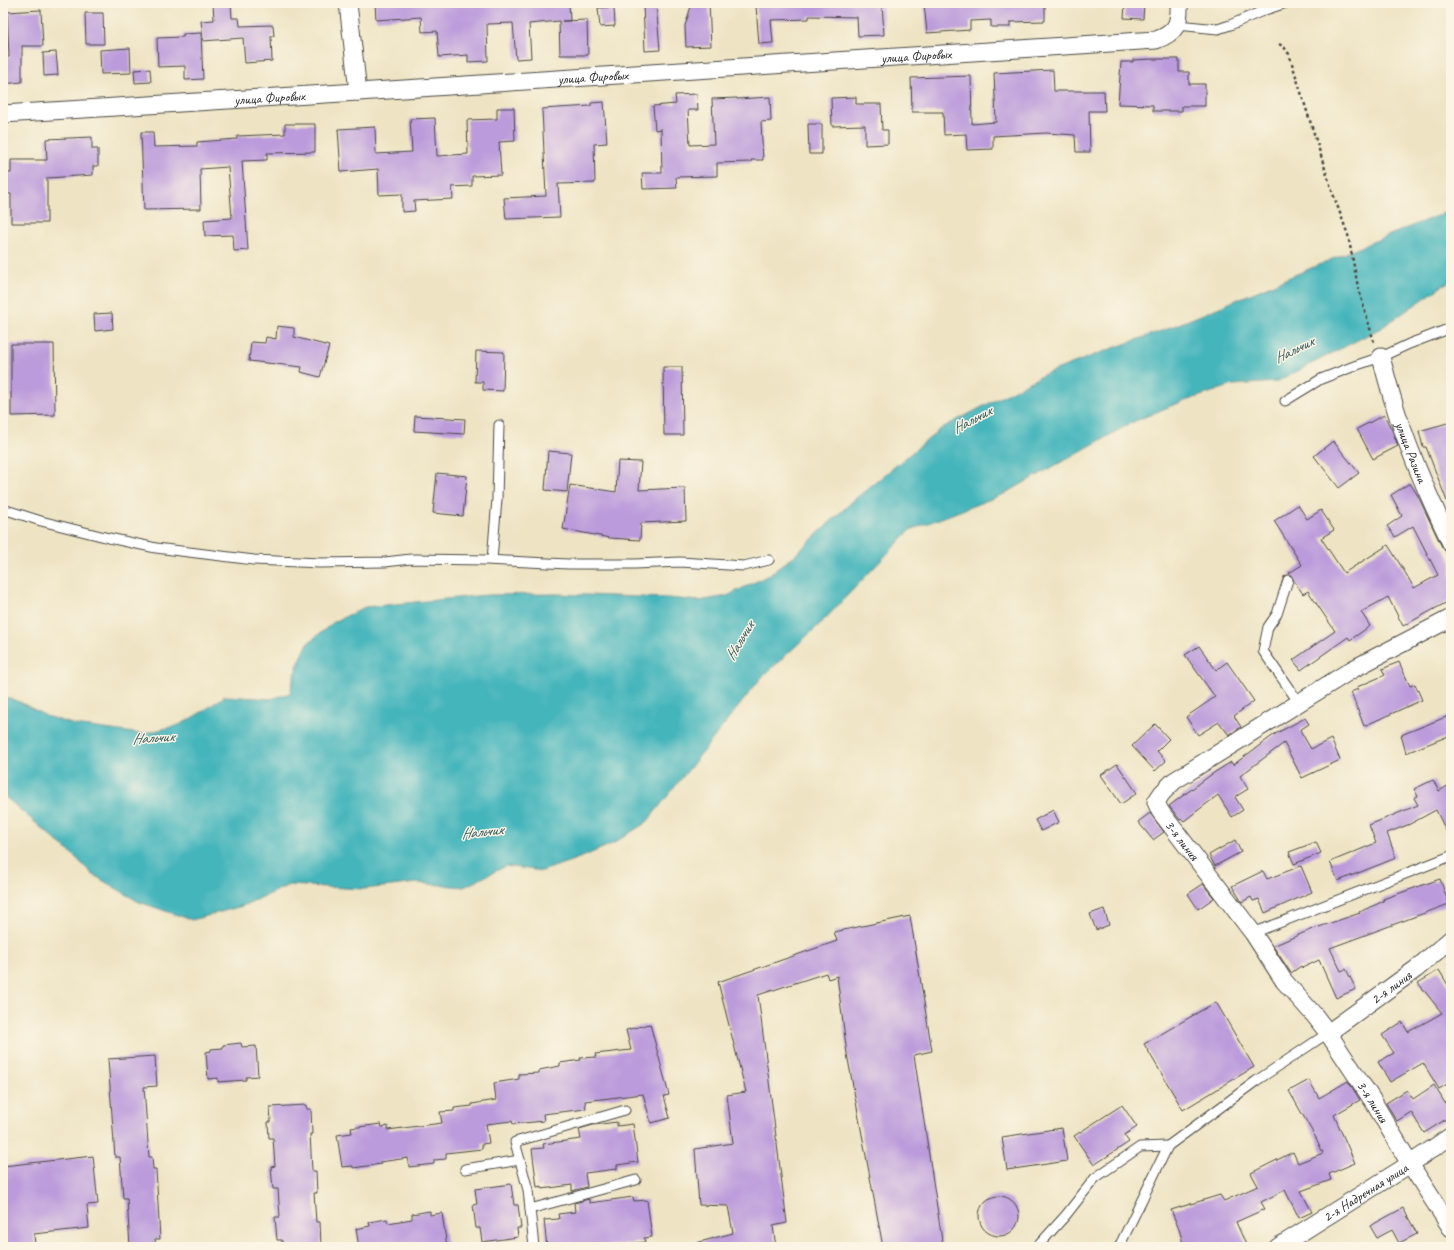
<svg xmlns="http://www.w3.org/2000/svg" width="1454" height="1250" viewBox="0 0 1454 1250" font-family="Caveat,sans-serif">
<rect width="100%" height="100%" fill="#fcf5e5"/>
<filter id="ink" filterUnits="userSpaceOnUse"><feTurbulence type="fractalNoise" baseFrequency=".025" numOctaves="2"/><feDisplacementMap in="SourceGraphic" scale="8" xChannelSelector="R" yChannelSelector="G"/><feConvolveMatrix kernelMatrix="1 2 1 2 8 2 1 2 1" color-interpolation-filters="sRGB"/></filter>
<filter id="wash" filterUnits="userSpaceOnUse"><feTurbulence type="fractalNoise" baseFrequency=".012" numOctaves="4" result="noise"/><feDisplacementMap in="SourceGraphic" scale="16" xChannelSelector="R" yChannelSelector="G"/><feGaussianBlur stdDeviation="0.9" result="paint"/><feColorMatrix in="noise" values="0 0 0 0 0 0 0 0 0 0 0 0 0 0 0 0 0 1.4 0 .05"/><feComposite in="paint" operator="in"/></filter>
<g filter="url(#wash)">
<rect width="100%" height="100%" fill="#eee4c4"/>
<path fill="#45b5bc" stroke="#387074" d="M1451,210v70l-70,48 -105,54 -43,3 -60,20 -40,17 -129,72 -94,36 -89,93 -60,55 -114,144 -33,21 -32,14 -40,14 -36,-5 -42,21 -46,-4 -54,6 -75,-4 -47,21 -50,14 -53,-18 -47,-28 -20,-20 -69,-59v-99l17,6 26,14 29,9 67,9 37,-9 23,-13 23,-16 46,3 19,-6 6,-24 12,-26 26,-21 31,-15 122,-12 70,-1 111,4 31,3 28,-5 42,-21 25,-19 61,-57 87,-71 101,-53 62,-24 59,-21 37,-15 169,-72z"/>
<g id="blocks">
<g fill="#bb9bdb">
<path d="M213,3h18l1,15h7l1,8 33,-1 1,11h-3l1,25 -27,2 -2,-25 -40,3 -2,-20 13,-1z"/>
<path d="M375,3h194l1,18h-8l25,-1 1,35h-28l-1,-34 -30,3 2,34 -15,1 -3,-36 -26,1 1,37 -20,1v-7l-29,2 -2,-26 -15,1 -1,-15 -45,3z"/>
<path d="M643,3h13l4,47 -15,1z"/>
<path d="M692,3h17l2,43 -25,1 -1,-21z"/>
<path d="M787,3h95l2,32 -26,1 -1,-19 -48,-1v3l-38,1 2,23 -14,1 -3,-38z"/>
<path d="M924,3h121v18l-35,1v5h-19v-7l-21,1v9l-43,3z"/>
<path d="M1125,3h19l-1,16 -19,-1z"/>
<path d="M614,7l1,19 -15,1 -2,-19z"/>
<path d="M41,10l2,36h-21v36l-19,2v-27h6l-2,-45z"/>
<path d="M85,13h18l1,31h-18z"/>
<path d="M201,33l2,46 -18,1v-14l-27,1 -1,-29 26,-1v-3z"/>
<path d="M130,48l1,25 -30,1 -1,-24z"/>
<path d="M56,52l2,23 -14,1 -1,-23z"/>
<path d="M1153,59h26v13h10v12h16v22h-23v5h-29v-6l-35,-1 3,-42h12v-2z"/>
<path d="M150,69l1,13 -16,1 -1,-13z"/>
<path d="M1053,70l1,21h50l1,20h-16l1,41h-14l-1,-17 -29,-2 -53,3v13l-26,1 -1,-16 -22,1 -1,-23h-31l-1,-34 60,-2 1,48 24,-2 -2,-49z"/>
<path d="M697,94l1,16h-10l2,35 24,-1 -2,-45 25,-1v1l33,-2 1,24 -10,1 2,38h-12v2l-34,1v13l-41,1 1,11 -34,1 -1,-16h20l-1,-44 -6,1 -2,-24 23,-2 -1,-9z"/>
<path d="M856,97v7h25l1,26h6v14l-23,1v-20l-33,1 -1,-28z"/>
<path d="M604,102l3,41 -13,1 1,39 -37,1 2,33 -54,2 -2,-21 42,-2 -4,-87 49,-3v-3z"/>
<path d="M497,108h17l1,33 -16,1 2,33 -29,1v10l-20,1 1,12 -39,2 1,10 -13,1v-18l-23,1 -1,-26 -37,3 -3,-43 37,-2 1,27 36,-2 -2,-33 25,-1 2,38 31,-2 -1,-34 30,-1z"/>
<path d="M285,124h30v28l-48,1v7l-25,1 6,89 -14,1 -1,-16 -28,1 -1,-16 28,-2 -4,-51 -28,2 1,40 -57,1 -3,-78h12l1,15 43,-1v-4l40,-3v-3l48,-2z"/>
<path d="M808,124h14v30h-13z"/>
<path d="M92,137v12h6v17h-5v9l-46,3v45h-36v-29l-8,-1v-20h8v-13h36l-1,-21z"/>
<path d="M112,313l1,16 -18,2 -1,-17z"/>
<path d="M277,326l17,2v9l35,9 -9,31 -19,-5 1,-5 -53,-6 2,-19 14,1 1,-6 10,2z"/>
<path d="M11,344h43l1,71 -44,1z"/>
<path d="M476,351l28,1 -1,39 -20,-1v-8h-8z"/>
<path d="M663,367h19l1,68h-19z"/>
<path d="M1384,415l8,15 6,16 -25,13 -16,-30z"/>
<path d="M415,416l50,3 -1,15 -50,-3z"/>
<path d="M1451,422v87h-1l-24,-62h-3l-4,-16z"/>
<path d="M1333,441l26,32 -20,15 -25,-32z"/>
<path d="M548,451l23,2 -4,39 -22,-2z"/>
<path d="M618,461l23,1 -2,28 46,-2 1,33 -45,2 -1,17 -30,-2 -47,-9 7,-44 46,7z"/>
<path d="M437,473l30,3 -4,40 -30,-3z"/>
<path d="M1410,483l8,13 24,51 4,5 5,9v39l-48,26 -15,-29 -27,15 9,14 -20,14 -2,-3 -47,33 -8,-10 42,-29 -27,-40 -5,3 -14,-21 13,-8 -28,-44 24,-16 9,14 14,-9 13,20 -13,8 23,35 44,-28 18,29 8,14 24,-13 -25,-49 -18,11 -8,-11 15,-10 -11,-21z"/>
<path d="M1199,646l17,24 11,-8 27,39 -20,15 7,11 -12,8 -10,-13 -21,13 -12,-18 29,-20 -30,-42z"/>
<path d="M1399,662l11,24 5,-2 7,16 -58,26 -13,-34 7,-3 -1,-2 28,-12 -3,-6z"/>
<path d="M1451,715v20l-45,18 -5,-18z"/>
<path d="M1305,718l4,6 -9,6 11,19 20,-10 9,21 -38,18 -18,-35 -44,33 8,13 -13,8 8,13 -11,7 -14,-22 -34,26 -2,-2 -2,1 -11,-14 43,-32 19,-12 2,3 42,-31z"/>
<path d="M1155,724l14,15 -12,12 9,10 -11,10 -23,-25z"/>
<path d="M1117,764l20,29 -16,11 -20,-29z"/>
<path d="M1433,780l6,11 12,-7v57l-15,-31 -26,14 -23,9 9,25 -58,23 -8,-19 46,-19 -7,-18 49,-20 -4,-7 4,-2 -4,-7z"/>
<path d="M1053,810l6,12 -18,9 -6,-11z"/>
<path d="M1150,813l14,19 -11,8 -15,-18z"/>
<path d="M1235,840l6,12 -26,14 -6,-11z"/>
<path d="M1316,842l5,11 -27,11 -5,-12z"/>
<path d="M1301,866l11,26 -47,21 -6,-14 -6,2 -2,-4 -9,5 -10,-16 31,-15 4,8z"/>
<path d="M1440,879l9,25 -119,44 11,23 5,-2 10,20 -20,9 -17,-38 -17,8 -1,-2 -10,7 -18,-27 37,-16 50,-17 -1,-1 25,-11 -1,-2z"/>
<path d="M1203,884l11,14 -16,11 -10,-15z"/>
<path d="M1104,909l5,16 -13,5 -6,-16z"/>
<path d="M910,916l22,135 -18,4 29,192h-60l-36,-193 -10,-78 -9,3 -2,-6 -68,22 29,228 -14,3 3,21h-80v-4l37,-10 -5,-27 -29,-1 -4,-56 38,-6 -6,-48 19,-3 -28,-110 119,-41 -3,-9z"/>
<path d="M1439,970l12,20v92l-12,7 -16,-26 -33,19 -12,-20 16,-9 -12,-18 20,-13 6,10 34,-19 -24,-30z"/>
<path d="M1216,1002l38,65 -71,43 -39,-66z"/>
<path d="M650,1024l19,71 -5,1 6,22 -19,5 -8,-29 -58,7 1,8 -43,5 1,7 -31,3 -1,-3 -26,3 3,19 -7,1v5l-36,4v6l-12,1v4l-25,3 -1,-9 -28,4 1,2 -28,4v-2l-11,1 -5,-32 15,-2 -1,-5 30,-4 1,3 6,-1v4l54,-7 -2,-11 14,-1v-3l18,-2v-2l24,-4 -2,-17 25,-4v-5l20,-1v-3l21,-4v-3l21,-3 -1,-2 16,-1 -1,-3 36,-4 -5,-20z"/>
<path d="M241,1043l1,4 14,-1 2,30 -12,1v3l-28,2v-4l-10,1 -2,-27 5,-1v-2l12,-1v-3z"/>
<path d="M155,1056l2,30 -13,1 5,70h3l1,12h3l4,70h-5l1,8h-26l-3,-49h-4l-3,-41h-5l-7,-98z"/>
<path d="M1309,1080l10,18 29,-17 12,19 -26,15 21,48 -26,11 2,6 -30,11 11,21 -13,6 -14,-28 -24,12 4,7 -29,13 11,25h-63l-5,-18 -8,-19 49,-15 4,6 34,-15 -7,-13 42,-21 5,11 25,-10 -7,-15 -27,-47z"/>
<path d="M1434,1085l17,28v3l-27,17 -13,-21 -14,9 -11,-18 21,-13 6,9z"/>
<path d="M306,1105l1,4h4l1,25h-2l2,37h4l1,22h-3l2,29h4l1,24 -2,1h-37v-7h-5l-2,-23h5l-2,-28h-5l-2,-22 4,-1 -2,-28h-4l-1,-16h3l-1,-15z"/>
<path d="M1122,1105l15,22 -13,8 5,7 -35,23 -20,-29z"/>
<path d="M617,1122v4l16,-2 5,38 -21,3v4l-32,4 2,14 -15,4v-6l-30,4v-3l-5,1 -5,-38 12,-1 -1,-4 38,-5 -2,-10 14,-4z"/>
<path d="M1062,1128l5,33 -60,9 -5,-33z"/>
<path d="M93,1156l5,48 -11,1 2,23 -55,6 1,11 -32,2v-81z"/>
<path d="M511,1184l3,21h4l3,23h-4l1,9 -36,5 -2,-14h-4l-3,-23 4,-1 -2,-15z"/>
<circle cx="999" cy="1216" r="20"/>
<path d="M633,1197l1,4 13,-1 5,37 -8,1 1,4 -44,5h-54l-3,-27 15,-1 -1,-5 17,-2 -1,-9 15,-4v4z"/>
<path d="M1403,1208l14,26 -18,9 -7,-13 -15,8 -7,-12z"/>
<path d="M430,1211v4l12,-2 5,34h-88l-3,-18 14,-3 -1,-4 18,-3 1,4 24,-4v-5z"/>
</g>
</g>
</g>
<g filter="url(#ink)">
<use href="#blocks" fill-opacity="0" stroke="#484742" stroke-width="1"/>
<g fill="none" stroke-linecap="round" stroke-linejoin="round">
<defs>
<g id="lane">
<path d="M1177,25l41,4 12,-4 35,-15 21,-7"/>
<path d="M1285,401l36,-22 36,-14 24,-8 28,-13 42,-16"/>
<path d="M3,509l38,12 68,17 47,10 98,12 66,3 65,-1 26,-3 76,1 81,4h67l45,-2 64,4 25,-6"/>
<path d="M492,560l5,-61 2,-74"/>
<path d="M1288,580l-11,34 -9,13 -5,24 36,52"/>
<path d="M1253,933l198,-77"/>
<path d="M465,1169l55,-9"/>
<path d="M530,1209l106,-29"/>
<path d="M534,1247l-6,-57 -13,-48 110,-32"/>
<path d="M1037,1247l29,-32 29,-37 45,-31 28,-1"/>
<path d="M1119,1247l49,-101 88,-65 72,-48"/>
</g>
<g id="street">
<path d="M348,3l10,89"/>
<path id="s1" d="M3,114l355,-22 798,-52c20,-7 24,-16 23,-37"/>
<path id="s2" d="M1381,357c6,23 12,46 20,68 14,40 31,79 50,118"/>
<path id="s3" d="M1451,618l-98,51 -179,112 -12,12 -6,9 4,9 93,122 31,48 31,35 13,17 45,68 37,63 41,64"/>
<path id="s4" d="M1328,1033l88,-64 35,-30"/>
<path id="s5" d="M1278,1247l132,-83 41,-28"/>
</g>
</defs>
<use href="#lane" stroke="#484742" stroke-width="11"/>
<use href="#street" stroke="#484742" stroke-width="19"/>
<path stroke="#484742" stroke-width="2.5" stroke-dasharray="3 3" stroke-linecap="butt" d="M1279,44l5,3 5,7 43,137 16,44 10,52 16,55"/>
<use href="#lane" stroke="#fff" stroke-width="9"/>
<use href="#street" stroke="#fff" stroke-width="17"/>
</g>
</g>
<g text-anchor="middle" dominant-baseline="central" stroke-width="3" stroke-linejoin="round" paint-order="stroke">
<g font-size="14" fill="#2b2b2b" stroke="#fcf5e5">
<text stroke="none"><textPath href="#s1" startOffset="915">улица Фировых</textPath></text>
<text stroke="none"><textPath href="#s1" startOffset="591">улица Фировых</textPath></text>
<text stroke="none"><textPath href="#s1" startOffset="267">улица Фировых</textPath></text>
<text stroke="none"><textPath href="#s2" startOffset="100">улица Разина</textPath></text>
<text stroke="none"><textPath href="#s3" startOffset="396">3-я линия</textPath></text>
<text stroke="none"><textPath href="#s4" startOffset="78">2-я линия</textPath></text>
<text stroke="none"><textPath href="#s3" startOffset="720">3-я линия</textPath></text>
<text stroke="none"><textPath href="#s5" startOffset="103">2-я Надречная улица</textPath></text>
</g>
<g font-size="15" font-style="italic" fill="#345b5e" stroke="#fcf5e5">
<text transform="translate(1294 350) rotate(-26)">Нальчик</text>
<text transform="translate(972 420) rotate(-28)">Нальчик</text>
<text transform="translate(740 641) rotate(-59)">Нальчик</text>
<text transform="translate(153 738) rotate(-4)">Нальчик</text>
<text transform="translate(482 832) rotate(-6)">Нальчик</text>
</g>
</g>
<rect width="1454" height="1250" fill="none" stroke="#fcf5e5" stroke-width="16"/>
</svg>
